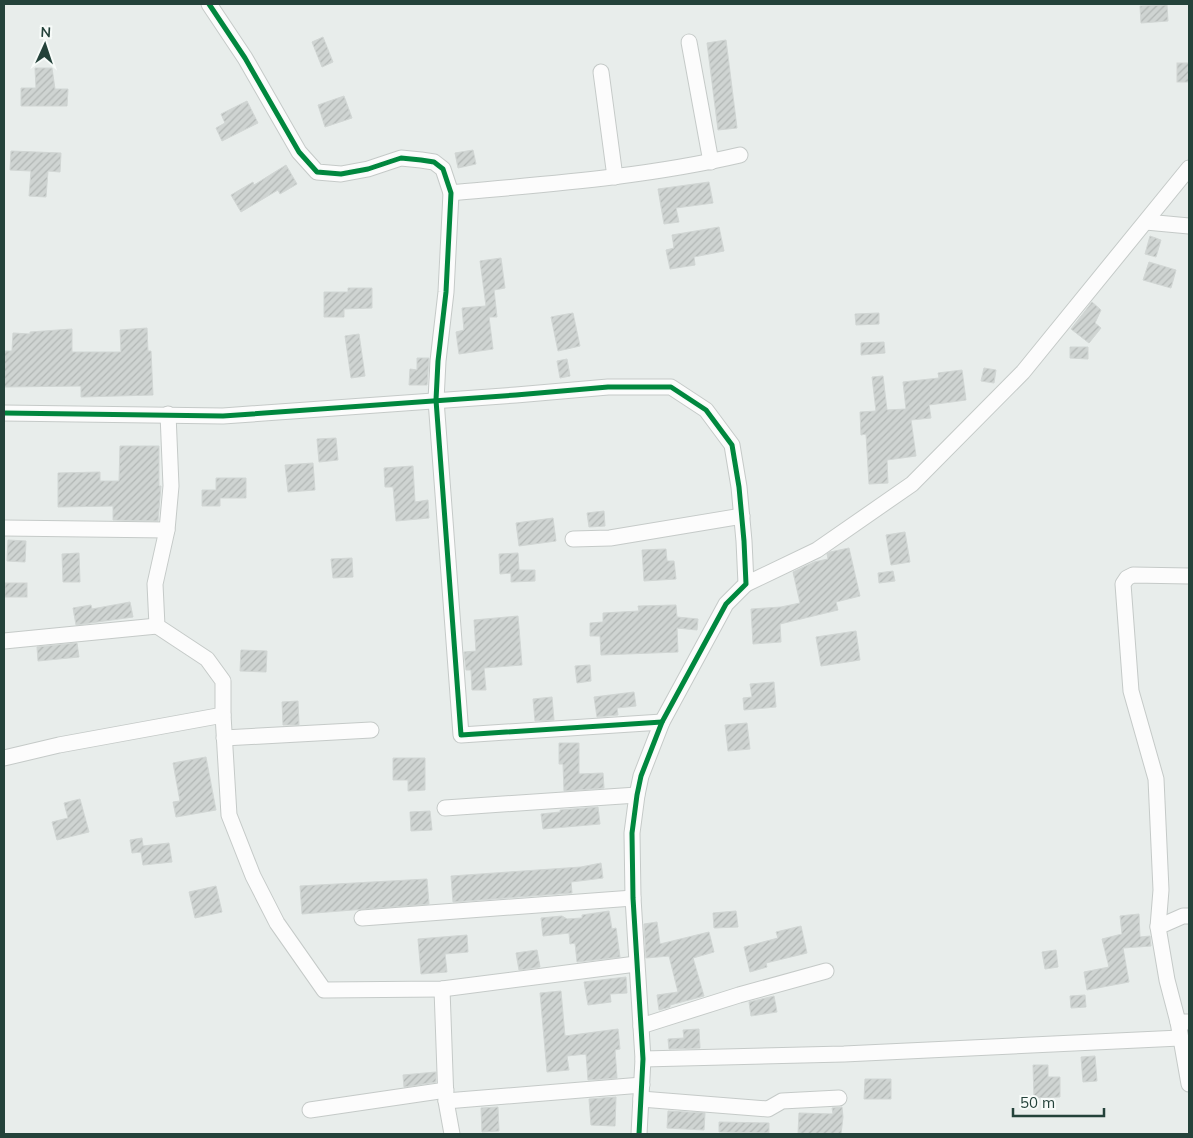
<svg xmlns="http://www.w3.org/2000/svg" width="1193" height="1138" viewBox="0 0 1193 1138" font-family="Mulish,sans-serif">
<defs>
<pattern id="building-hatch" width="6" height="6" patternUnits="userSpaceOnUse" patternTransform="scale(1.25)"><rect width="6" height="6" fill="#cfd4d2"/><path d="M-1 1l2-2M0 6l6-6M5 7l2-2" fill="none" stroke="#b2b7b5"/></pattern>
</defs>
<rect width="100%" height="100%" fill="#e8edeb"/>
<g fill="url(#building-hatch)" stroke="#d1d6d4">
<path d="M1167,5l1,16 -27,2 -1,-17z"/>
<path d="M323,37l10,25 -11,5 -10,-25z"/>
<path d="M726,40l11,88 -19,2 -11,-87z"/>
<rect x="1177" y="63" width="12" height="19"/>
<path d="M35,68h17l3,21h13l-1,17h-46v-18h15z"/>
<path d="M344,96l8,22 -27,9 -7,-22z"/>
<path d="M247,101l11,22 -36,18 -6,-13 9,-5 -4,-9z"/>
<path d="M473,150l3,14 -18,4 -3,-15z"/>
<path d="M11,151l50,2 -1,19 -12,-1 -2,26 -17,-1 2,-25 -21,-1z"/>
<path d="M286,165l11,19 -17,10 -2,-4 -37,22 -10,-17 22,-13 1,3z"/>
<path d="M709,182l4,21 -37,5 3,14 -15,2 -6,-35z"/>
<path d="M719,227l5,24 -30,6 1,8 -25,4 -4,-19 8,-2 -2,-13z"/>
<path d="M1150,236l11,4 -5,17 -11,-3z"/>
<path d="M501,258l4,30 -11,2 3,27h-8l4,32 -34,5 -3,-22 8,-2 -2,-22 24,-2 -6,-45z"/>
<path d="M1149,262l27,8 -5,18 -28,-8z"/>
<path d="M348,288h24v20l-28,1v8h-20v-25h24z"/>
<path d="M1092,302l9,8 -6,13 6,5 -12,15 -18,-14z"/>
<path d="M573,313l7,33 -22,5 -7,-34z"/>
<path d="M879,313v11l-23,1 -1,-11z"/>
<path d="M147,328l1,23h3l2,44 -72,2v-11l-77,1v-36h8l1,-18 17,1v-2l42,-3v23h49l-1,-22z"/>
<path d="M359,334l6,42 -14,2 -6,-42z"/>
<path d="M884,342l1,11 -24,2v-12z"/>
<path d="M1070,347h18v12l-18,-1z"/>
<path d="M417,358h12l-2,27h-18l1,-16 7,1z"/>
<path d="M567,359l3,17 -10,2 -3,-17z"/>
<path d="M984,368l12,2 -2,13 -13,-2z"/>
<path d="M962,370l4,30 -37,5 2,13 -20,2 5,36 -29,4 1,23 -19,1 -3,-50 -5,1 -1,-23 16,-1 -4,-34 11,-1 4,34 19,-1 -3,-27 36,-4 -1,-5z"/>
<path d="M336,438l2,22 -19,2 -2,-23z"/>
<path d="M120,446h39v40h2l-3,35 -45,-1v-14l-55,1v-34l42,-1v9h19z"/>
<path d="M313,463l2,27 -27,2 -3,-27z"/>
<path d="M413,466l2,36 13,-2 1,18 -33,3 -3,-34h-8l-1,-19z"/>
<path d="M216,478h30v20h-26v8h-18v-16h14z"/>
<path d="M604,511l1,15 -16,1 -2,-14z"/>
<path d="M553,518l3,23 -37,5 -3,-23z"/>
<path d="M905,532l5,30 -19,3 -5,-30z"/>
<path d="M8,540l18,1 -1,21 -18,-1z"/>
<path d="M849,548l11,48 -24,6 2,8 -58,14 1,18 -28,2 -2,-35 30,-2 19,-4 -7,-31 21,-10 14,-3 -1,-5 3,-2z"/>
<path d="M666,549l1,12h7l2,18 -32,2 -2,-31z"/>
<path d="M79,553l1,29h-17l-1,-28z"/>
<path d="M518,553l1,17h16v11l-24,1v-9l-11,1 -1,-20z"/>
<path d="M352,558l1,19 -20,1 -2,-19z"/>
<path d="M893,571l2,10 -16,2 -1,-10z"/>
<rect x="5" y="583" width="22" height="14"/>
<path d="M130,602l3,15 -57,8 -3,-17 18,-3 1,4z"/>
<path d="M676,605l1,12 21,2 -1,11 -20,-2 1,24 -77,3 -1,-19h-10v-13l13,-1v-9l36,-2 -1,-5z"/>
<path d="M518,616l4,49 -38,3 2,22h-14l-1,-20h-5l-2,-18 12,-1 -2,-31z"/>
<path d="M856,631l4,29 -39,6 -5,-29z"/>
<path d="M77,643l2,14 -41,4 -1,-14z"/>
<path d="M241,650l26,1 -1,21 -26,-1z"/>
<path d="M590,665l1,16 -14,2 -2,-17z"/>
<path d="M774,682l2,25 -32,3 -1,-12 9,-1 -2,-13z"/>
<path d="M634,692l2,14 -19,2 1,7 -21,2 -3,-20z"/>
<path d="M552,697l2,23 -19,1 -2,-22z"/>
<path d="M298,701l1,24h-16l-1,-23z"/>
<path d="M747,723l3,26 -22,2 -3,-26z"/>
<path d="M559,743h20v31l24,-1 1,15 -40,3 -1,-27h-4z"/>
<path d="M206,757l10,53 -40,7 -3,-15 7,-1 -7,-38z"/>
<path d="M393,758h32v32l-17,1v-11h-15z"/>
<path d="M80,799l9,33 -32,8 -5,-18 16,-4 -4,-15z"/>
<path d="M598,807l2,17 -57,5 -2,-15 19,-2v-2z"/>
<path d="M430,811l2,19 -21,1 -1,-19z"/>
<path d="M142,838l1,8 26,-3 3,19 -29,3 -2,-13 -9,1 -2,-13z"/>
<path d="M601,863l2,15 -32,4 1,11 -119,9 -2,-26 130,-9z"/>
<path d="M427,879l2,25 -127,10 -2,-28z"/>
<path d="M216,886l6,26 -27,6 -6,-26z"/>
<path d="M609,911l3,18 4,-1 4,29 -43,5 -2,-19 -5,1 -1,-11 -26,3 -2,-18 21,-2 5,3 15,-1v-3z"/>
<path d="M736,911l2,16 -24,1 -1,-15z"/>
<path d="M1139,914l1,23 10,-1 1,10 -28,2 6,34 -42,8 -3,-18 25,-5 -7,-28 20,-5 -2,-18z"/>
<path d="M657,922l3,22 49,-12 5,20 -21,6 11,38 -34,9v2l-11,3 -2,-15 21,-3 -9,-36 -23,2 -2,-34z"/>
<path d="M801,926l6,27 -41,10 1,4 -17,5 -6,-25 34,-9 -2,-6z"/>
<path d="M467,935l1,17 -23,2 2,18 -26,2 -3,-35z"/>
<path d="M537,950l3,17 -21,3 -3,-17z"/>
<path d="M1056,950l2,17 -13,2 -3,-17z"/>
<path d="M626,977l1,16 -17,1 1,8 -23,3 -4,-23z"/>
<path d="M561,991l4,45 53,-7 2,20 -5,1 2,28 -29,2 -2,-26 -19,2 2,14 -22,2 -7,-79z"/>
<path d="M1085,995l1,12 -15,1 -1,-12z"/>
<path d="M774,996l3,16 -26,4 -2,-14z"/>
<path d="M699,1029l1,19 -31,1 -1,-10 16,-1 -1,-8z"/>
<path d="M1095,1056l2,25 -14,1 -2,-25z"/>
<path d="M1033,1065h15v12h12v20l-26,1z"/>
<path d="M436,1072v10l-32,5 -1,-12z"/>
<path d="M865,1079h26v20h-27z"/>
<path d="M616,1097l-1,29 -24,-1 -2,-26z"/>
<path d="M498,1107l1,24 -17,1 -1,-24z"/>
<path d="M842,1107l1,10 -2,17h-43l1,-21 34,1 -1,-6z"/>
<path d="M668,1111l37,2 -1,17 -37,-2z"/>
<path d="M719,1122l50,1v10l-50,-1z"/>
</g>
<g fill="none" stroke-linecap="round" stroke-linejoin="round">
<defs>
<g id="minor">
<path d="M209,4l36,54 54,94 18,20 24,2 27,-5 33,-11 20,2 13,2 9,7 8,24 -5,99 -8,69 -2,39 25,335 201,-13"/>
<path d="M689,42l22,120"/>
<path d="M601,72l14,105"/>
<path d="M451,193c97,-9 195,-16 289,-38"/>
<path d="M1146,222l43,4"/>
<path d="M4,413l219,3 293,-21 92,-8h63l35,23 26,35 7,42 5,54 2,43 -20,20 -64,118 -21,54 -4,19 -5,38 1,65 10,161 -4,75"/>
<path d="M168,414l3,72 -4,44 -12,54 2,42 50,33 16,22v34l6,100 24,61 24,47 47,67 118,-1 194,-25"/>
<path d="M4,528l163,2"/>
<path d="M573,539l37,-1 132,-22"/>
<path d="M746,584l71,-34 95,-66 111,-112 166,-204"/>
<path d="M4,641l153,-15"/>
<path d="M224,738l147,-8"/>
<path d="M4,758l55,-13 164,-30"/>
<path d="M445,808l192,-13"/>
<path d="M362,918l271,-20"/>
<path d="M1158,927l3,-37 -5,-111 -25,-88 -8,-107 4,-6 6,-3 56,1"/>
<path d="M442,989l4,112 6,33"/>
<path d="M1178,1022l-11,-42 -9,-53 25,-11h6"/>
<path d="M1189,1022h-11l11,62"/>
<path d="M641,1026l98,-31 87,-24"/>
<path d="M643,1059l201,-5 336,-16"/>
<path d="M641,1099l127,10 14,-8 57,-3"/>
<path d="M446,1101l196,-16"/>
<path d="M310,1110l136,-20"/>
</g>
</defs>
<use href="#minor" stroke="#c5cac8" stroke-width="17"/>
<use href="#minor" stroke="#fcfcfc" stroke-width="15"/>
<defs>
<g id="cycleway">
<path d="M209,4l36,54 54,94 18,20 24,2 27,-5 33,-11 20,2 13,2 9,7 8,24 -5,99 -8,69 -2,39 25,335 201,-13"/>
<path d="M4,413l219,3 293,-21 92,-8h63l35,23 26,35 7,42 5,54 2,43 -20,20 -64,118 -21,54 -4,19 -5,38 1,65 10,161 -4,75"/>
</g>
</defs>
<use href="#cycleway" stroke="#f7fbf9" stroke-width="8"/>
<use href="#cycleway" stroke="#00873e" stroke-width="5"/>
</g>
<rect width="1193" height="1138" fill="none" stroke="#24423a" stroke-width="10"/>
<g transform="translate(45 45) rotate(3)" stroke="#f7fbf9" stroke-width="4" paint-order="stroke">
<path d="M0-4L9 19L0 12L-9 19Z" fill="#24423a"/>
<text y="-8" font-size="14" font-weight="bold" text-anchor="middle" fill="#24423a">N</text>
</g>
<path d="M1013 1108v8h91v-8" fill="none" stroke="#24423a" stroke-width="2.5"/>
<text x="1020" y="1108" font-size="15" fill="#24423a" stroke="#f7fbf9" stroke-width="4" paint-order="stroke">50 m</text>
</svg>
